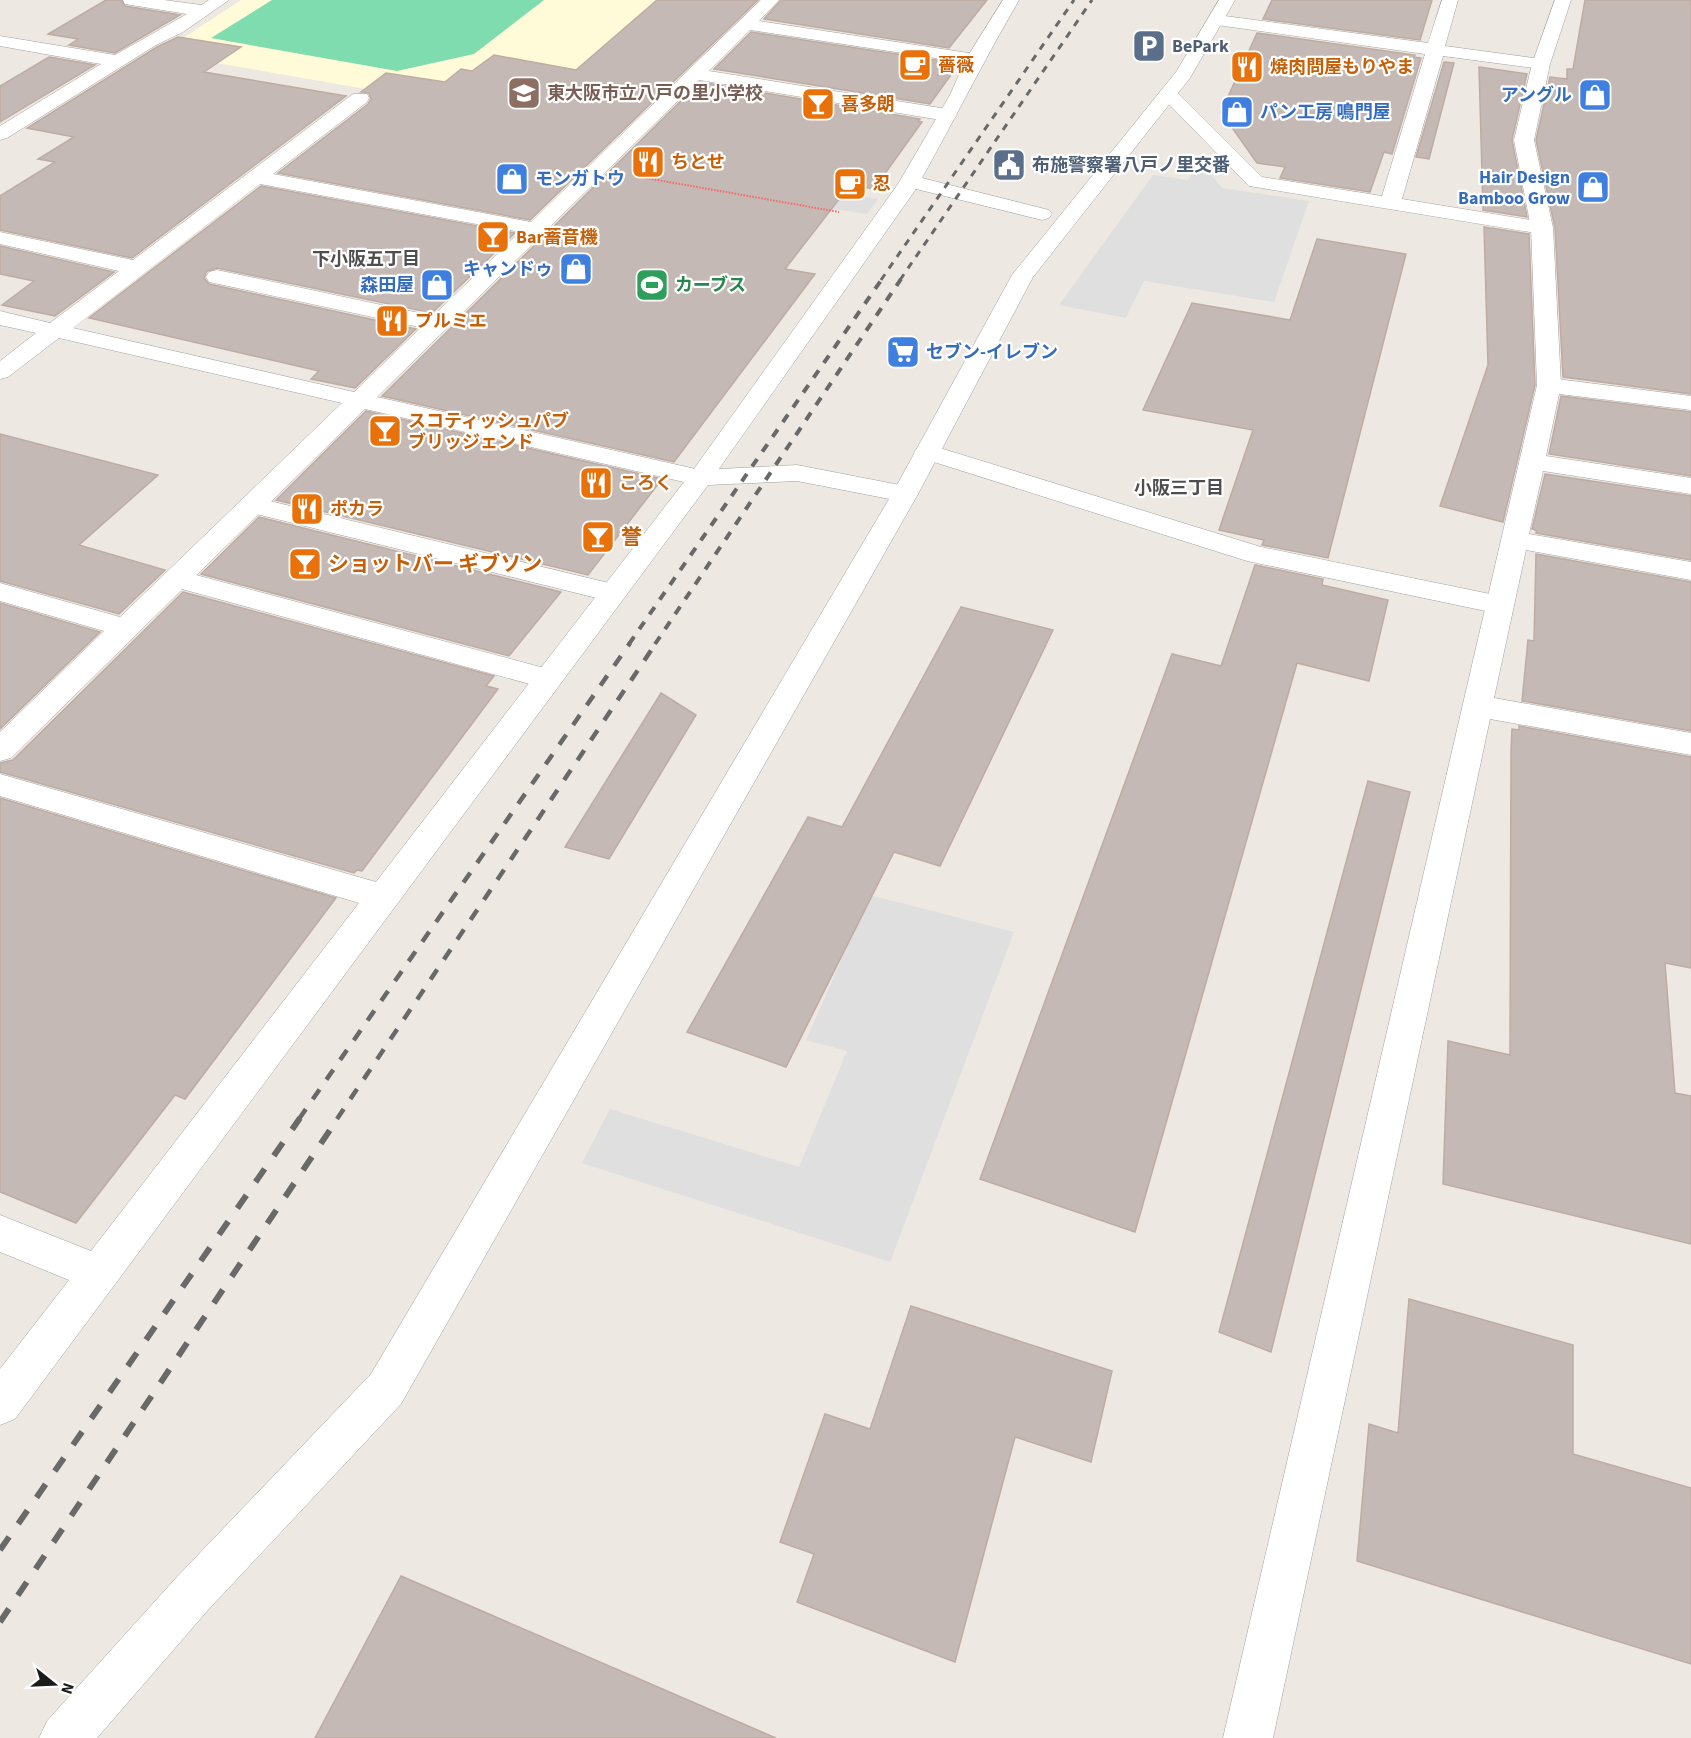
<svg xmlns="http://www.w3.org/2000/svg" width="1691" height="1738" viewBox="0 0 1691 1738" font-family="'Source Sans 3','Noto Sans JP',sans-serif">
<rect width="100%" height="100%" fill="#ede8e1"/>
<path fill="#fffbd8" d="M241,0h515l-138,133 -458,-80z"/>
<path fill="#7edcae" d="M272,0h272l-70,54 -77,17 -186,-33z"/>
<g fill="#dfdfdf">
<path d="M1195,169l13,2 14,17 87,13 -35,101 -130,-21 -18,37 -67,-13 94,-130 35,5z"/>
<path d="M806,187l72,12 -11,15 -72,-11z"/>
<path d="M870,895l144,37 -124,330 -308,-99 28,-54 189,58 48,-116 -41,-11z"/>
</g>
<g fill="#c4b9b4" stroke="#beaca3" stroke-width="1.5">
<path d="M106,0h15l4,6 55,9 -65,38 -46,-8 9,-6 -30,-5z"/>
<path d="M657,0h101l-228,220 -252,-47 90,-69 3,-5 -2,-6 -8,-1 25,-19 59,9 16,-13 11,2 22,-16 82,15z"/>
<path d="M781,0h206l-38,48 -185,-29z"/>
<path d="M1272,0h160l-12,40 -157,-21z"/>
<path d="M1585,0h106v394l-128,-17 -8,-149 -19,-88 14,-63 17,2v-10h6z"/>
<path d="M751,32l205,31 2,2 -28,39 -216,-35z"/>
<path d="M1257,33l158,22 -1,2 7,1 -29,96 -8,-2 -14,40 -90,-14 5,-11 -28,-4 -36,-51z"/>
<path d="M178,37l63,10 -37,25 142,24 -214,162 -132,-28v-34l55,-34 -17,-3 36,-22 -47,-9 130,-81z"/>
<path d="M49,57l46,8 -95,57v-36z"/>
<path d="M1444,62l10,1 -25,96 -13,-2z"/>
<path d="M1479,67l48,7 -15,66 15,77 -44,-7z"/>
<path d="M700,82l220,37 -2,2 4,1 -48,67 -24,-4 -65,84 30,5 -141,188 -292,-66z"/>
<path d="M261,186l254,47 -83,80 -215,-45 -10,3 -3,7 5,6 207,45 -61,59 -44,-9 8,-8 -230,-53z"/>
<path d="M1484,227l45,7 6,151 -32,137 -63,-16 48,-141z"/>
<path d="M1317,239l89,15 -78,304 -66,-13 2,-5 -45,-10 34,-100 -110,-20 49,-107 98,17z"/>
<path d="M0,246l114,26 -59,44 -53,-11 32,-24 -34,-7z"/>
<path d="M1561,396l130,16v64l-142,-22z"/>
<path d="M366,411l296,68 -74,96 -312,-75z"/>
<path d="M0,434l158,41 -79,70 86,25 -46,44 -119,-33z"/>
<path d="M1545,474l146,22v64l-155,-27v-3l-4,-1z"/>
<path d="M259,517l302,75 -52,64 -308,-82z"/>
<path d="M1536,554l155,28v149l-169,-30 6,-61 6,1z"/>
<path d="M1255,565l68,14 -1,6 66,15 -19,81 -72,-18 -162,569 -155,-53 192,-525 49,12z"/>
<path d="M183,592l311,84 -8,10 12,3 -136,182 -5,-1 -3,3 -354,-101v-9l13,-3z"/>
<path d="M0,603l100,29 -100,97z"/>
<path d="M961,607l92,23 -113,236 -46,-14 -108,215 -99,-35 121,-215 34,10z"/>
<path d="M661,693l35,22 -87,144 -44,-12z"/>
<path d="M1519,726l172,31v211l-26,-5 10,130 16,3v148l-248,-60 5,-143 62,14 1,-304 1,-22 7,1z"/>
<path d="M1368,781l42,11 -139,560 -52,-20z"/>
<path d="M0,798l336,100 -151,201 -10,-4 -99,128 -76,-31z"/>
<path d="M1409,1299l164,46v109l118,34v176l-334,-103 12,-137 29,9z"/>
<path d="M911,1306l201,65 -21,91 -76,-25 -60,225 -158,-60 17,-48 -34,-12 45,-128 45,15z"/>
<path d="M401,1576l375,162h-461z"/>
</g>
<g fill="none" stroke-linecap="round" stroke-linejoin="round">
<defs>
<g id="service">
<path d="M217,270l221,47 8,2 3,5 -3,5 -8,2 -229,-49 -3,-5 3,-5z"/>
<path d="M927,444l334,103 239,49 10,3 4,6 -4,6 -10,3 -253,-53 -329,-104 -4,-5 4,-5z"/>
<path d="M253,497l360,87 10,3 4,6 -4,6 -10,3 -369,-91 -4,-6 4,-6z"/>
<path d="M177,570l371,99 10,3 5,7 -5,7 -10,3 -381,-104 -4,-6 4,-6z"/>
</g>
<path id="pedestrian" d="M1003,0h16c-34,58 -64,119 -97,178l127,32 3,4 -3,4 -7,2 -126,-31 -207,294 -9,3 -9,-3 -4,-5 4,-5 207,-289 52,-89 16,-36z"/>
<g id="minor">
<path d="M123,0h41l37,5 8,-5h20l-46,32 -27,13 -149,93 -7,2v-14l101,-62 -101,-18v-10l115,19 72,-41 -56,-9 -6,-1z"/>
<path d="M761,0h18l-20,21 216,33 6,1 3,4 -3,4 -6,1 -225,-34 -41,41 238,38 7,2 3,4 -3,4 -7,2 -248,-41 -322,317 323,73 97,-5 108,21 9,2 4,6 -4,6 -9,2 -108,-21 -89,4 -693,934 -15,6v-56l69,-89 -69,-28v-37l91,36 268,-348 -359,-107v-22l376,108 308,-400 -319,-73 -354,349 -11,3v-29l104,-101 -104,-30v-18l120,34 222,-214 -283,-65 -51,39 -8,2v-18l36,-28 -36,-8v-14l50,12 69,-52 -119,-27v-12l133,28 220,-166h14l2,4 -2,4 -94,72 258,48zM260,184l260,48 -166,160 -281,-64z"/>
<path d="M1442,0h16l-13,46 96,13 6,1 3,4 -3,4 -6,1 -98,-13 -41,143 140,23 7,2 4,4 -4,4 -7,2 -293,-48 -90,-92 2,-4h14l87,87 120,19 43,-142 -208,-29 -6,-1 -3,-4 3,-4 6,-1 211,28z"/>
<path d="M1549,378l142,18v14l-132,-16 -13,62 145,22v16l-148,-23 -14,63 162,28v18l-165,-30 -32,148 197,35v22l-201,-36 -217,1019h-50l314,-1353 3,-5z"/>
</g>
<g id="tertiary">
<path d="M1219,0h16l-45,78 -157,199 -115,217 -517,910 -193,206 -111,128h-58l8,-17 129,-143 195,-204 521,-880 120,-219 164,-203z"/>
<path d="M1555,0h16l-21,64 -16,76 19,88 8,157 -3,5 -9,2 -9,-2 -3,-5 -6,-157 -17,-88 18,-76z"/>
</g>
</defs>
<use href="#service" stroke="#a2a2a2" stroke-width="1"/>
<use href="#pedestrian" stroke="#a2a2a2" stroke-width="1"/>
<use href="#minor" stroke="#a2a2a2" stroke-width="1"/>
<use href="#tertiary" stroke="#a2a2a2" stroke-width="1"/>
<path stroke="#f86666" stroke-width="2" stroke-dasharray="1.5 1.5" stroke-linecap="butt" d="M646,178l193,34"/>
<use href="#service" fill="#fff" fill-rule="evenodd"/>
<use href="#pedestrian" fill="#fff" fill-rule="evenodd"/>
<use href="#minor" fill="#fff" fill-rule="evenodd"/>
<use href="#tertiary" fill="#fff" fill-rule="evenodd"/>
<g stroke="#696969" stroke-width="3" stroke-dasharray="7 7" stroke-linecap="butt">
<path d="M881,280l193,-280"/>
<path d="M900,280l192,-280"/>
</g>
<g stroke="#696969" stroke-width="4" stroke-dasharray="9 9" stroke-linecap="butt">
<path d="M629,644l253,-365"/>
<path d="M655,644l246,-365"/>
</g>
<g stroke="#696969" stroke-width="4.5" stroke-dasharray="12 12" stroke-linecap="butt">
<path d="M299,1119l331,-476"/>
<path d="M337,1119l319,-476"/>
</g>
<g stroke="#696969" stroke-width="6" stroke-dasharray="16 16" stroke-linecap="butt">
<path d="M0,1550l300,-432"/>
<path d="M0,1622l338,-504"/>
</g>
</g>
<defs>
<symbol id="parking-square" viewBox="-11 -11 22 22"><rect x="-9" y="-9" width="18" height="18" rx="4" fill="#5c6f8a" stroke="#fff"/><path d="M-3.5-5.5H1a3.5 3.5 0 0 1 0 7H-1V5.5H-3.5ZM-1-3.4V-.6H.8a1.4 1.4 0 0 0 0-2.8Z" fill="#fff"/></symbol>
<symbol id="cafe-square" viewBox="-11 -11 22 22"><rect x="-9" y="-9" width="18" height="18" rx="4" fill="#e8710a" stroke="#fff"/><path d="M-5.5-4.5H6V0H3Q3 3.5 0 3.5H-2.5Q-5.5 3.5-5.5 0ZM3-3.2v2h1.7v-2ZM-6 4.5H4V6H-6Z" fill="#fff"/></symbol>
<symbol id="restaurant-square" viewBox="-11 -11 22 22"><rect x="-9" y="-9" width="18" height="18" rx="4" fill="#e8710a" stroke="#fff"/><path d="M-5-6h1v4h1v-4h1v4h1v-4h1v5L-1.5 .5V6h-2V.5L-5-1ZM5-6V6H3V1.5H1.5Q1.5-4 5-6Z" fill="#fff"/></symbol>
<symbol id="school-square" viewBox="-11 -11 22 22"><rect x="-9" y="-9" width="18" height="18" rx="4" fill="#8d6e63" stroke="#fff"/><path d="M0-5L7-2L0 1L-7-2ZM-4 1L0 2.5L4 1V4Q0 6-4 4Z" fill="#fff"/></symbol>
<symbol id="shop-square" viewBox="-11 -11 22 22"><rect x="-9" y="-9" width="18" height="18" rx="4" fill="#3f7fe0" stroke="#fff"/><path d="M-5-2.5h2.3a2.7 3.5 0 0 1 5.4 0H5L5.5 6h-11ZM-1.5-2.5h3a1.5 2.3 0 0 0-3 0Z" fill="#fff"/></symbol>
<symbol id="bar-square" viewBox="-11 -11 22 22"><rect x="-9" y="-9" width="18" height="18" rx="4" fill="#e8710a" stroke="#fff"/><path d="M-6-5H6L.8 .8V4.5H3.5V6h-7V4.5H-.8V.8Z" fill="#fff"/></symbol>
<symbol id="civic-square" viewBox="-11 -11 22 22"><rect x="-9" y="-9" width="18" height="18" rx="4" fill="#5c6f8a" stroke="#fff"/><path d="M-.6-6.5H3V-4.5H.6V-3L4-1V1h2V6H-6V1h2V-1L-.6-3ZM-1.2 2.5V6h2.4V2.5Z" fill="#fff"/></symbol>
<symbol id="stadium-square" viewBox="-11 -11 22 22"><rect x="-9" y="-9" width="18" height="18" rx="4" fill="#2e9e5b" stroke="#fff"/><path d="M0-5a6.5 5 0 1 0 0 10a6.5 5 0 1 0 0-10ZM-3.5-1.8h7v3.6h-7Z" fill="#fff"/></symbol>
<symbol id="supermarket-square" viewBox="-11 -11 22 22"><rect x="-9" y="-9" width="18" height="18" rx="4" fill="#3f7fe0" stroke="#fff"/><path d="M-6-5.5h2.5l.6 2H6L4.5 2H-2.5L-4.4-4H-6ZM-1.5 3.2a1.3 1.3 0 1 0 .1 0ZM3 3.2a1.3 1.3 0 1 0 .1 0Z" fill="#fff"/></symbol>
</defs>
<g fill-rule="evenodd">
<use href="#parking-square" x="1130" y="27" width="38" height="38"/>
<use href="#cafe-square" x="896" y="46" width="38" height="38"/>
<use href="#restaurant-square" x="1228" y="48" width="38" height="38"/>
<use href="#school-square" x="505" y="74" width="38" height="38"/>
<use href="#shop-square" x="1576" y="76" width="38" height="38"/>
<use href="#bar-square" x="799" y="85" width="38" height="38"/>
<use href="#shop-square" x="1218" y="93" width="38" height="38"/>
<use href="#restaurant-square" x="629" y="143" width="38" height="38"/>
<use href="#civic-square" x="990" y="146" width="38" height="38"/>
<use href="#shop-square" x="493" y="160" width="38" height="38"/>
<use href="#cafe-square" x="831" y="165" width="38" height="38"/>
<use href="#shop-square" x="1574" y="168" width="38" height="38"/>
<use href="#bar-square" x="474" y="218" width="38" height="38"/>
<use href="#shop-square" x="557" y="250" width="38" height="38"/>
<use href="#shop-square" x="418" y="266" width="38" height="38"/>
<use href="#stadium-square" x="633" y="266" width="38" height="38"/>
<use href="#restaurant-square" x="373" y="302" width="38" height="38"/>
<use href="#supermarket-square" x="884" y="333" width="38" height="38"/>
<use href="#bar-square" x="366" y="412" width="38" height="38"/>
<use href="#restaurant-square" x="577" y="464" width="38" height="38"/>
<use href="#restaurant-square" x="288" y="490" width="38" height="38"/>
<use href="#bar-square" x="579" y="518" width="38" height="38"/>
<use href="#bar-square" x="286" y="545" width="38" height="38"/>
</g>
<g text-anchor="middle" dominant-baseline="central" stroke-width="4.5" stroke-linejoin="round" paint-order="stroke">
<g font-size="18" font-weight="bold" fill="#4e5e75" stroke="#fff" text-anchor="start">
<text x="1172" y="46">BePark</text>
<text x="1032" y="165">布施警察署八戸ノ里交番</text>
</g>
<g font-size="18" font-weight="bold" fill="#c56008" stroke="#fff" text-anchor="start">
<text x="938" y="65">薔薇</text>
<text x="1270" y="67">焼肉問屋もりやま</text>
<text x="841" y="104">喜多朗</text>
<text x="671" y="162">ちとせ</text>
<text x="873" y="184">忍</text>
<text x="516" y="237">Bar蓄音機</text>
<text x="415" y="321">プルミエ</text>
<text x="408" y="421">スコティッシュパブ<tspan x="408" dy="21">ブリッジェンド</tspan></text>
<text x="619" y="483">ころく</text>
<text x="330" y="509">ポカラ</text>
</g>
<g font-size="18" font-weight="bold" fill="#785e54" stroke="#fff" text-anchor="start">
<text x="547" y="93">東大阪市立八戸の里小学校</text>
</g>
<g font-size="18" font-weight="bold" fill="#366cbe" stroke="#fff" text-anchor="end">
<text x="1572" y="95">アングル</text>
<text x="1260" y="112" text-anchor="start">パン工房 鳴門屋</text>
<text x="1570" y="177">Hair Design<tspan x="1570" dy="21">Bamboo Grow</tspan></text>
<text x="535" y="179" text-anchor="start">モンガトウ</text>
<text x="553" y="269">キャンドゥ</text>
<text x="414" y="285">森田屋</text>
<text x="926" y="352" text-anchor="start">セブン-イレブン</text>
</g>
<g font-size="18" font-weight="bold" fill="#4e4e4e" stroke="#fff">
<text x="366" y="259">下小阪五丁目</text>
<text x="1179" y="488">小阪三丁目</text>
</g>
<g font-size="18" font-weight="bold" fill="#27864d" stroke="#fff" text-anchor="start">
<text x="675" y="285">カーブス</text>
</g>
<g font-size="21" font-weight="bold" fill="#c56008" stroke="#fff" text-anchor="start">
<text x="621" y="537">誉</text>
<text x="328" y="564">ショットバー ギブソン</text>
</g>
</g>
<g transform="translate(54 1684) rotate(108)" stroke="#ffffff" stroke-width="4.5" paint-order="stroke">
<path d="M0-4.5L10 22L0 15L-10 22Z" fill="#1b1b1b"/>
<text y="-9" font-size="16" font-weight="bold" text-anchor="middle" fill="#1b1b1b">N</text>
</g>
</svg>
